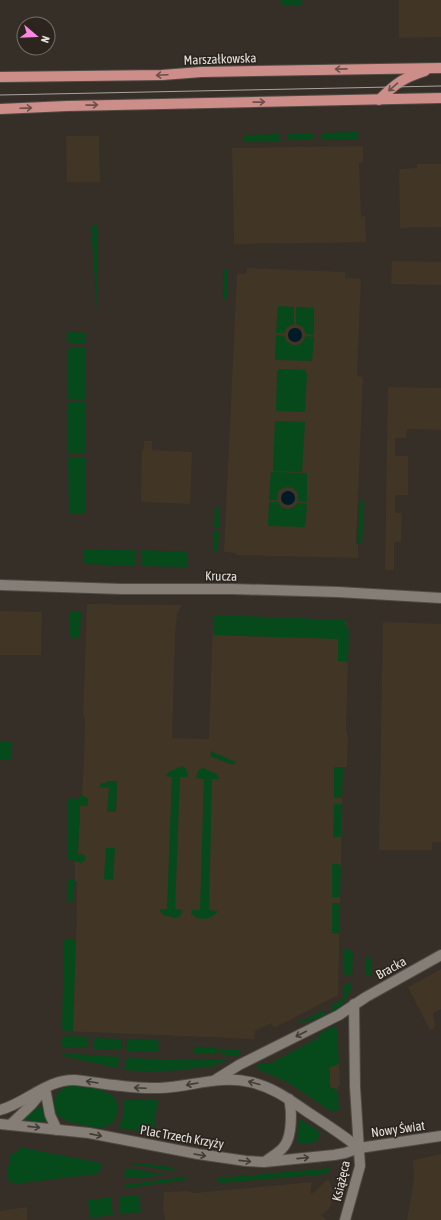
<svg xmlns="http://www.w3.org/2000/svg" width="441" height="1220" viewBox="0 0 441 1220" font-family="'Asap Condensed',sans-serif">
<rect width="100%" height="100%" fill="#352f28"/>
<g fill="#413526">
<path d="M399,0h42v37l-42,1z"/>
<path d="M66,136h33l1,46h-33z"/>
<path d="M360,146h3v16l-4,1 2,51v3l4,-1 1,26 -132,2 -2,-96z"/>
<path d="M417,164h24v63l-41,1 -1,-57 1,-2 17,-1z"/>
<path d="M392,261l49,1v23l-50,-1z"/>
<path d="M247,268l98,4v6l16,1 -4,97 6,1 -7,167h2v14l-121,-3 -2,-2 -11,-1 13,-278h9z"/>
<path d="M388,387l53,1v42l-34,-1 -1,9h-11v18h13v39h-13v18h7l-1,29h-7v28h-9z"/>
<path d="M144,441h8v9l40,2 -2,52 -49,-2 1,-52 2,-1z"/>
<path d="M87,604l95,1 -5,9 -2,20 -3,104 37,1 4,-121 2,-3 130,5 2,3v6l2,1 -3,97 2,11 -1,29h-4l-5,228 -64,33 -3,-5 -16,8 -1,8 -189,-8 -3,-2 2,-89 3,-1h9l1,-57 -2,-1v-20l5,1 5,-7 -7,-1 2,-48h8l-4,-10h-2l2,-38 1,-39 -2,-4z"/>
<path d="M0,611l42,1 -1,43h-41z"/>
<path d="M383,622l58,2v218h-9v8h-53z"/>
<path d="M441,969v40l-8,4 2,15 -5,2 -22,-43z"/>
<path d="M339,1062l1,24h-2v6l-1,-3 -6,-1 -1,-2 -1,-17 2,-3 7,-2z"/>
<path d="M441,1154v66h-34l7,-41 -1,-19z"/>
<path d="M328,1179l4,9 1,8 -1,6 -3,7 -8,6 4,3v2h-160l-2,-12 1,-16 23,-1 7,2 118,-11 -2,11 2,1z"/>
<path d="M27,1207v13h-27v-9z"/>
</g>
<g fill="#06491b">
<rect x="281" y="0" width="21" height="5"/>
<path d="M358,132v7l-37,1v-7z"/>
<path d="M279,134v7l-35,1v-7z"/>
<rect x="287" y="134" width="27" height="6"/>
<path d="M91,225h6v85z"/>
<path d="M224,269l4,1 -1,30h-4z"/>
<path d="M278,306l16,1v17l-7,3 -3,6h-8z"/>
<path d="M296,307l18,1v27l-8,-1 -3,-7 -7,-3z"/>
<path d="M68,332l18,1v11h-15l-3,-3z"/>
<path d="M276,335l8,1 3,6 7,4 8,-3 4,-7 8,1 -2,24 -37,-1z"/>
<path d="M71,347h14v52h-15l-2,-2v-47z"/>
<path d="M279,369l26,1 2,4 -2,36 -1,2 -27,-1 -1,-2 1,-38z"/>
<path d="M70,402h15l1,52h-15l-3,-1v-49z"/>
<path d="M275,421l30,1 -3,50 -29,-1z"/>
<path d="M71,457h15v57h-16l-1,-2 -1,-54z"/>
<path d="M271,472l36,1v29l-9,-1c2,-13 -11,-19 -20,-9l-1,8h-8z"/>
<path d="M364,499l-2,44h-4l1,-41z"/>
<path d="M269,502h9c5,9 13,9 20,1l9,1 -2,23 -37,-1z"/>
<path d="M215,507h5l-1,21h-5z"/>
<path d="M214,530l5,1 -1,20h-5z"/>
<path d="M85,549l50,1v16l-52,-2 1,-14z"/>
<path d="M142,550l43,2 3,2 -1,13 -45,-1z"/>
<path d="M71,611l10,1 -1,24 -4,3 -7,-3v-23z"/>
<path d="M215,615l130,5 2,9 2,1 -1,32 -10,-1v-22l-125,-4v-17z"/>
<rect x="0" y="742" width="11" height="18"/>
<path d="M210,751l26,11 -1,2h-5l-18,-7z"/>
<path d="M183,766c3,3 6,7 4,11h-7l-5,132 7,1c1,4 -2,7 -6,8l-13,-3 -3,-4v-2h7l5,-132 -7,-1 5,-5z"/>
<path d="M334,767h9l-1,31h-8z"/>
<path d="M203,768l14,6 2,5h-7l-3,131 9,1c-6,9 -20,11 -27,2l1,-3h8l4,-131 -8,-1 2,-8z"/>
<path d="M106,781h11l-1,31h-9l2,-24 -9,-1 1,-4h5z"/>
<path d="M80,795l4,1 4,3v7h-8l-2,48 7,1v5l-5,4 -1,-2 -12,-3 1,-59 1,-2 11,1z"/>
<path d="M334,804h8l-1,31 -1,2h-7z"/>
<path d="M106,848h9l-2,32 -9,-1z"/>
<path d="M332,864h6l3,2 -1,31h-8z"/>
<path d="M69,880h6l-2,22 -6,-1v-19z"/>
<path d="M332,903h8l-1,31 -7,-1z"/>
<path d="M67,939h9l-3,92h-8l-3,-2 2,-89z"/>
<path d="M344,950h6l3,3 -1,23 -5,-1 -3,-2z"/>
<path d="M365,955l7,5v12l-2,4h-5z"/>
<path d="M347,983h5l-2,9 -6,11h-3l1,3 -10,7 -1,-7 12,-7 1,-12z"/>
<path d="M320,1012h3l3,3 -29,10 1,-2z"/>
<path d="M334,1026l3,2 2,34 -2,3 -7,2v19l1,2 7,2 1,20 -7,2 -45,-30 -30,-13v-4l5,-2 7,1 49,-26 2,-5z"/>
<path d="M65,1036l22,1v11l-25,-1v-8z"/>
<path d="M93,1038l27,1 2,1 -1,10 -28,-1z"/>
<path d="M127,1039l31,1 1,12 -32,-1 -1,-3z"/>
<path d="M193,1047l24,1v6h-24z"/>
<path d="M222,1049l17,1 2,3 -7,4 -4,-2 -10,-1v-4z"/>
<path d="M62,1053l57,4 1,2 -3,9 -54,-12z"/>
<path d="M127,1058l60,2 17,-1 23,1 -16,7 -16,1 -14,2 -30,2 -26,-2 -1,-2z"/>
<path d="M70,1086c15,0 44,2 48,19 1,6 -1,11 -3,15 -3,3 -6,6 -10,7 -6,2 -13,0 -18,-1 -14,-3 -39,-7 -32,-27 2,-8 8,-11 15,-13z"/>
<path d="M124,1099l34,1c1,6 -2,11 -3,17 -1,6 1,12 -1,17l-34,-6 -1,-3 5,-11z"/>
<path d="M41,1106l6,16 -24,-2 4,-5z"/>
<path d="M300,1119l20,13 -3,10 -17,2 -3,-2 2,-21z"/>
<path d="M19,1147l82,16c1,4 -1,9 -4,11l-83,10 -6,-4 -1,-5 3,-19 1,-2 7,-2z"/>
<path d="M139,1163l34,4v4l-43,-7z"/>
<path d="M330,1166v5l-3,3 -106,9 -4,-2v-3l105,-9z"/>
<path d="M126,1168l5,1 36,6 -21,2h-22z"/>
<path d="M182,1177l5,1v2l-60,8 -3,-1v-2z"/>
<path d="M139,1195l2,17 -21,2 -1,-17z"/>
<path d="M101,1198h10l2,17 -23,3 -2,-18 8,-1 3,2z"/>
</g>
<g fill="#001a29">
<circle cx="295" cy="335" r="7"/>
<circle cx="288" cy="498" r="7"/>
</g>
<g fill="none" stroke-linecap="round" stroke-linejoin="round">
<defs>
<g id="minor">
<path d="M0,585l121,4h111l106,3 103,6"/>
<path d="M215,1080l24,-15 100,-50 27,-18 75,-42"/>
<path d="M45,1088l5,27 7,15"/>
<path d="M0,1110c26,-7 47,-31 75,-30 28,3 56,9 85,8 30,-1 59,-13 90,-6 23,5 40,18 59,31 17,11 34,22 50,35"/>
<path d="M0,1124l89,9 109,21 48,7 18,1 70,-7 11,-2 14,-5 82,-12"/>
<path d="M10,1125l21,-20 10,-12"/>
<path d="M266,1161c6,-5 15,-9 19,-16 7,-10 7,-34 4,-46"/>
<path d="M345,1220l15,-54 -5,-79 -1,-83"/>
</g>
<g id="major">
<path d="M0,77l162,-2 39,-3 240,-4"/>
<path d="M379,100c17,-17 24,-22 46,-29"/>
<path d="M0,109l67,-3 374,-8"/>
</g>
</defs>
<use href="#minor" stroke="#504b45" stroke-width="12"/>
<use href="#major" stroke="#504b45" stroke-width="12"/>
<use href="#minor" stroke="#857e76" stroke-width="10"/>
<use href="#major" stroke="#cd8e89" stroke-width="10"/>
<path stroke="#a8a39d" stroke-width="1" d="M0,95l441,-9"/>
</g>
<defs><path id="oneway-shaft" d="M-6 0H5M1.5-3L5.5 0L1.5 3" fill="none" stroke-width="1.6" stroke-linecap="round" stroke-linejoin="round"/></defs>
<g stroke="#6c4f49">
<use href="#oneway-shaft" transform="translate(341 69) rotate(179)"/>
<use href="#oneway-shaft" transform="translate(162 75) rotate(177)"/>
<use href="#oneway-shaft" transform="translate(393 87) rotate(139)"/>
<use href="#oneway-shaft" transform="translate(259 102) rotate(-1)"/>
<use href="#oneway-shaft" transform="translate(92 105) rotate(-1)"/>
<use href="#oneway-shaft" transform="translate(26 108) rotate(-2)"/>
</g>
<g stroke="#423b34">
<use href="#oneway-shaft" transform="translate(301 1034) rotate(153)"/>
<use href="#oneway-shaft" transform="translate(92 1082) rotate(-171)"/>
<use href="#oneway-shaft" transform="translate(254 1083) rotate(-165)"/>
<use href="#oneway-shaft" transform="translate(192 1084) rotate(170)"/>
<use href="#oneway-shaft" transform="translate(140 1088) rotate(-177)"/>
<use href="#oneway-shaft" transform="translate(34 1127) rotate(6)"/>
<use href="#oneway-shaft" transform="translate(96 1135) rotate(11)"/>
<use href="#oneway-shaft" transform="translate(200 1155) rotate(10)"/>
<use href="#oneway-shaft" transform="translate(303 1158) rotate(-6)"/>
<use href="#oneway-shaft" transform="translate(245 1161) rotate(6)"/>
</g>
<g text-anchor="middle" dominant-baseline="central" stroke-width="3.5" stroke-linejoin="round" paint-order="stroke">
<g font-size="13" fill="#e3dfda" stroke="#2b251e">
<text transform="translate(220 59) rotate(-2)">Marszałkowska</text>
<text transform="translate(221 576) rotate(1)">Krucza</text>
<text transform="translate(391 968) rotate(-29)">Bracka</text>
<text transform="translate(398 1129) rotate(-8)">Nowy Świat</text>
<text transform="translate(182 1137) rotate(10)">Plac Trzech Krzyży</text>
<text transform="translate(341 1181) rotate(-77)">Książęca</text>
</g>
</g>
<g transform="translate(36 36) rotate(109)"><circle r="19" fill="#2b251e" stroke="#756f69"/>
<path d="M0-3L7 15L0 10L-7 15Z" fill="#fc86e4"/>
<text y="-6" font-size="11" font-weight="bold" text-anchor="middle" fill="#e3dfda">N</text>
</g>
</svg>
